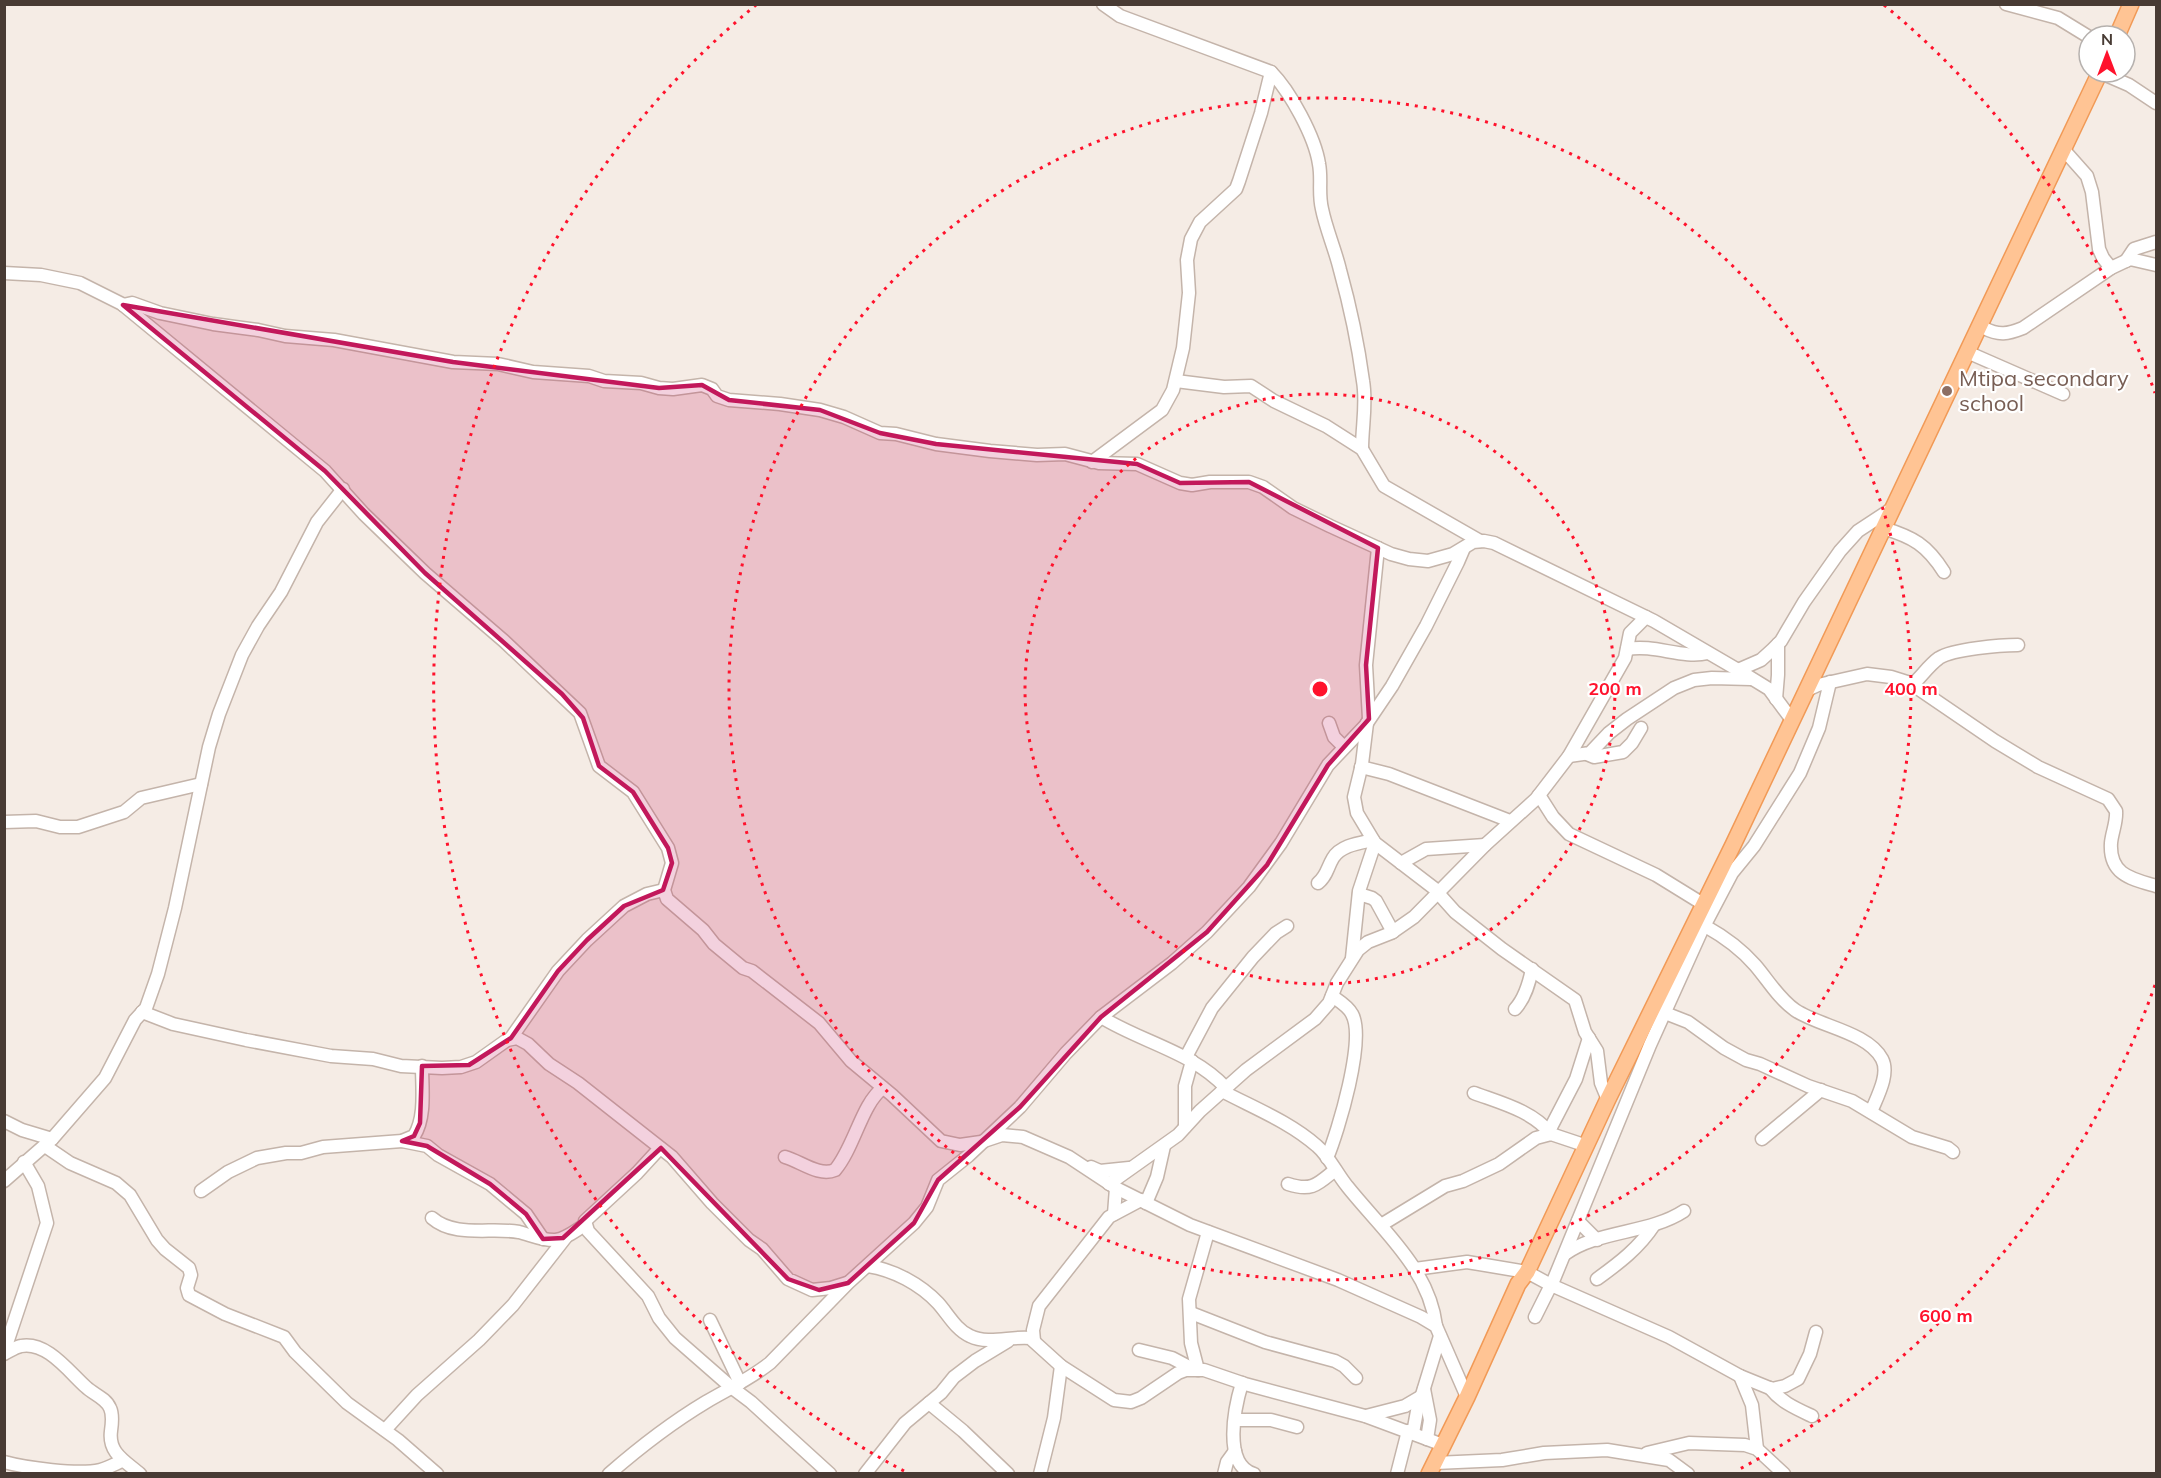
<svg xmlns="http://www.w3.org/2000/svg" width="2161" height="1478" viewBox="0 0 2161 1478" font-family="Mulish,sans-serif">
<rect width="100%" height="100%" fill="#f5ece5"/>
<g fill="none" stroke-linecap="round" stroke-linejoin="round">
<defs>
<g id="minor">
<path d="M1103,4l17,12 151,56c19,19 44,65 48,92 3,15 -1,29 3,45 4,20 13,40 18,61 10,36 18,74 23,111 4,23 -1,45 -1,68"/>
<path d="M2006,4l52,14 31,19"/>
<path d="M2099,72l30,13 27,18"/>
<path d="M2063,149l24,27 5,16 7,57 4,9 8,10"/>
<path d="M2126,261l8,-12 22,-7"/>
<path d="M4,273l37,2 39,8 42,21 203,167 39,43 61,59 79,68 76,72 19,53 34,26 35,56 4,15 -8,27 3,9 36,31 11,14 29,24 9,3 67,52 32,38 41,34 49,46 19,4 21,-3 21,-7 21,2 46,20 47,31 74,37 148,55 83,37 15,9 31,71"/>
<path d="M123,305l9,-2 28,10 53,11 45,6 27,6 49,4 119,22 45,2 35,8 56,4 15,5 37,2 18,5 14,1 29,-4 10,4 5,7 12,4 51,4 40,6 24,7 36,16 16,1 40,10 54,7 47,4 28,-1 34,9 38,1 43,19 12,2 18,-3h39l14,5 30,21 37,18 61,28 18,5 19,2 25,-7 20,-12 11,-1 10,2 160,78 84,49 31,19 23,31"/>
<path d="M1981,321l3,7c15,8 24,6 39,0l88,-60 19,-9 26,6"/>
<path d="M1967,352l96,42"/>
<path d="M1176,381l48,6 27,-1 23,15 52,25 36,23 22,37 96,55"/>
<path d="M1092,462l70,-52 11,-20 10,-42 6,-55 -2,-33 4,-21 9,-17 36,-33 3,-8 22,-68 10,-41"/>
<path d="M1883,528c30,9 44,17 61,44"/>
<path d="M1627,649c29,-5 54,10 81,4"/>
<path d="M1738,670l23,-10 11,-10 9,-9 23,-39 36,-51 18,-20 35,-23"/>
<path d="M1912,685c9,-8 17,-20 27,-27 14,-9 62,-13 79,-13"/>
<path d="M1807,690l11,-5 49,-11 24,3 19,6 85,58 43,26 70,32 8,12c1,11 -4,21 -5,32 -2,32 21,36 45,43"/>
<path d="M1776,699l2,-24v-31"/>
<path d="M1369,719l-3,-54 12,-117"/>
<path d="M1329,723l5,14 10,10"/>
<path d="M1367,723l-5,41 -8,33 3,16 18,30 64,49"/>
<path d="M1587,754l7,3 29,-5 9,-9 9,-15"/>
<path d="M1569,756l21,-3 19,-20 18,-14 47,-31 20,-8 18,-2 39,1"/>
<path d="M1361,767l28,7 121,47"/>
<path d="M1539,795l14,22 16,17 87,41 47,29"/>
<path d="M4,822l32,-1 24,6h18l46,-15 17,-14 60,-14"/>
<path d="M1401,863l25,-14 59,-4"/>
<path d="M1318,883c9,-7 9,-15 15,-25 8,-13 27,-15 40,-18"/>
<path d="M1438,893l17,19 47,37 73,51 10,32 12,19 4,32 7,17"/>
<path d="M1359,894l13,4 4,3 17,31"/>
<path d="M1705,926c18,10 36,23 50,39 13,15 23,33 40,45 23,16 73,22 87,49 8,15 -5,38 -11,53"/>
<path d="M1352,958l7,-67 16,-48"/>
<path d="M1515,1009c10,-11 14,-25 17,-40"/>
<path d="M142,1012l31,12 73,16 85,16 42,3 28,7 41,2 19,-1 15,-5 31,-22 10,-2 11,6 21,20 29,19 94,74 40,46 37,37 13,9 26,30 24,11 19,-2 16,-5"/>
<path d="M1665,1013l23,9 36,26 22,12 14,4 48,22 44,15 60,36 36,11 5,4"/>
<path d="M1101,1017c40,25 92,35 125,71"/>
<path d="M511,1038l47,-67 29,-31 37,-34 23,-12 17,-4"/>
<path d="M1186,1057l26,-49 41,-51 23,-24 11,-7"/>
<path d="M1222,1091c32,17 68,31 95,55 12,10 20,28 30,40 34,43 82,82 89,140"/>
<path d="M1474,1093c27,10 59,18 77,41"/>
<path d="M4,1121l18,9 30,9"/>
<path d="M1185,1127v-41l7,-25"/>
<path d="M1549,1131l27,-52 13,-41"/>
<path d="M1762,1139l59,-49"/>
<path d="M402,1141l25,5 11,9 52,29 36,30 17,25"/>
<path d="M45,1146l25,17 46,20 14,12 27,45 8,9 24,19 2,7 -4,13 2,7 36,19 59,23 11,15 52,51 51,37 39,34"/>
<path d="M660,1148l-23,25 -52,48 3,10 60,65 11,22 16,20 56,49 20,15 79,72"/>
<path d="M785,1157c15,4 34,20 50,13 19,-22 27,-67 48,-82"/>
<path d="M1327,1158c11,-26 39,-119 25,-144 -4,-8 -13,-13 -20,-18"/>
<path d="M1091,1167l9,4 29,-3"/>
<path d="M4,1181l48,-42 53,-61 30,-58 11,-12 12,-34 17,-66 34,-161 10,-33 23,-59 16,-29 23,-34 36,-70 26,-33"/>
<path d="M1109,1184l69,-49 22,-24 46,-41 69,-51 14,-16 8,-20 21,-33 10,-8 23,-9 23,-16 71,-72 51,-46 33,-43 56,-98 5,-25 16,-16"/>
<path d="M1288,1184c24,8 30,0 47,-14"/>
<path d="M201,1191l27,-19 29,-14 29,-5h15l22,-6 79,-6 12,-5c12,-19 8,-48 8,-70"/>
<path d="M1146,1203l11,-26 7,-31"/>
<path d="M1114,1214l2,-26"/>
<path d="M432,1218c23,20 59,9 87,14 12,3 24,9 37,8 11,-2 20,-10 29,-15"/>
<path d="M1578,1221l19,19"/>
<path d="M1381,1225l64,-39 18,-5 36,-17 37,-26 15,-4 36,12"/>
<path d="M1565,1254c33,-24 84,-20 119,-43"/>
<path d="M868,1266c26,4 52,18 70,37 10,11 18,27 32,33 19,9 40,0 60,2l31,28 53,34 17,2 10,-4 37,-25 8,-3h18l41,14 120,32 78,29"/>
<path d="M1415,1269l52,-7 60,10 24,13 118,52 71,39 32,13 13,-3 13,-7 12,-25 6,-22"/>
<path d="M1597,1279c22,-16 42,-31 57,-54"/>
<path d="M1191,1313l74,29 70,19 9,5 12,12"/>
<path d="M1535,1317l19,-38 96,-234 51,-113 31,-59 22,-27 46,-73 19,-45 11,-46"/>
<path d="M710,1320l30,63"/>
<path d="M1034,1341l-1,-11 6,-24 70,-89 32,-17"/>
<path d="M1139,1350l33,8 21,11"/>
<path d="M4,1352l43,-129 -9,-37 -14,-24"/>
<path d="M4,1354c6,-3 11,-7 17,-8 26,-5 48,26 65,41 7,7 20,11 24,21 3,6 2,16 1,23 -3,22 14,30 29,43"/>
<path d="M1198,1370l-7,-27 -2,-44 19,-67"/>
<path d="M1740,1376l12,29 5,44"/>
<path d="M1242,1383c-7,23 -20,82 12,91"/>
<path d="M1770,1388c11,14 25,20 42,28"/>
<path d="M1424,1389l6,31 -3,19"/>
<path d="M929,1403l34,28 45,43"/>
<path d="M1366,1416l39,-10 17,-10"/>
<path d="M1235,1420h36l26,7"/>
<path d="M385,1430l32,-35 62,-55 34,-35 53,-68"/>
<path d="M1413,1433l4,-22 23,-75"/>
<path d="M1647,1453l42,-10 56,2 12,4 27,25"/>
<path d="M4,1462c22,6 74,13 96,8 8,-2 15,-6 22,-9"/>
<path d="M1435,1463l67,-3 42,-7 63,-3 62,10 19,14"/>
<path d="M609,1474c31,-27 62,-51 97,-72 22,-13 44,-23 64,-39l78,-80 66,-60 13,-16 11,-27 30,-24 52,-49 46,-54 35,-36 71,-54 35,-31 42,-45 32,-44 47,-78 37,-39 27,-40 34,-60 32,-64 6,-14"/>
<path d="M865,1474l40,-51 36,-30 13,-16 21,-16 33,-20"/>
<path d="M1040,1474l14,-56 7,-52"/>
<path d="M1224,1474l3,-12 8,-11"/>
<path d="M1397,1474l11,-43"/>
</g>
<g id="major">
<path d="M2117,36l14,-32"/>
<path d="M1429,1474l38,-77 51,-113 9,-12 80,-171 126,-256 367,-773"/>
</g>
</defs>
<use href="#minor" stroke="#c4b4aa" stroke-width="15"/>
<use href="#major" stroke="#f19a57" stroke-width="18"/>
<use href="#minor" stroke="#fff" stroke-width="12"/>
<use href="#major" stroke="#ffc494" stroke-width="15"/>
</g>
<path fill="#c2185b" fill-opacity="0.2" stroke="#c2185b" stroke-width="4.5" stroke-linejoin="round" d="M123,305l330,57 206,26 43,-3 27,15 91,10 60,23 56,11 201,20 43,19 69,-1 129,66 -12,117 3,54 -41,46 -61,100 -60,67 -106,85 -81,90 -82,73 -24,43 -66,60 -29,7 -31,-11 -127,-131 -98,90 -20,1 -17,-25 -36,-30 -63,-38 -25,-5 12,-5 6,-13 2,-57 47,-1 42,-27 47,-67 29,-31 37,-34 39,-16 9,-27 -4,-15 -35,-56 -34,-26 -16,-48 -21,-24 -137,-121 -100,-102z"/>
<g fill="none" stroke="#ff122c" stroke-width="3" stroke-dasharray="3 6">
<circle cx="1320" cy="689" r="295"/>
<circle cx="1320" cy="689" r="591"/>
<path d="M2155 985A886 886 0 0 1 1736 1471M904 1471A886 886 0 0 1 756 5M1884 5A886 886 0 0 1 2155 393"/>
</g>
<circle fill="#8d6e63" stroke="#fff" stroke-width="2" cx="1947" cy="391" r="6"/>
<g text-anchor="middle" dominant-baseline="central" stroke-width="4.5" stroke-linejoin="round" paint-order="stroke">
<g font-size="22" fill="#785e54" stroke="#fff" text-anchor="start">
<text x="1959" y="378">Mtipa secondary<tspan x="1959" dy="25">school</tspan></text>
</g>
</g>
<circle cx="1320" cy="689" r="9" fill="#ff122c" stroke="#fff" stroke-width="3"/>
<g font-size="18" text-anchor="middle" font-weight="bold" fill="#ff122c" stroke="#fff" stroke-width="4.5" stroke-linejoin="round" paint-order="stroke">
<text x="1615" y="695">200 m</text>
<text x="1911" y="695">400 m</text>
<text x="1946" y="1322">600 m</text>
</g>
<rect width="2161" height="1478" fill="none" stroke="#483b34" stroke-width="12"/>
<g transform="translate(2107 54)"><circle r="28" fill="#ffffff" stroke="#b6b1ae" stroke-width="1.5"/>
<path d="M0-4.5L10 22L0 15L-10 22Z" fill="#ff122c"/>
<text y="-9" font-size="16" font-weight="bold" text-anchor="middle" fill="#483b34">N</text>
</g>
</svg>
